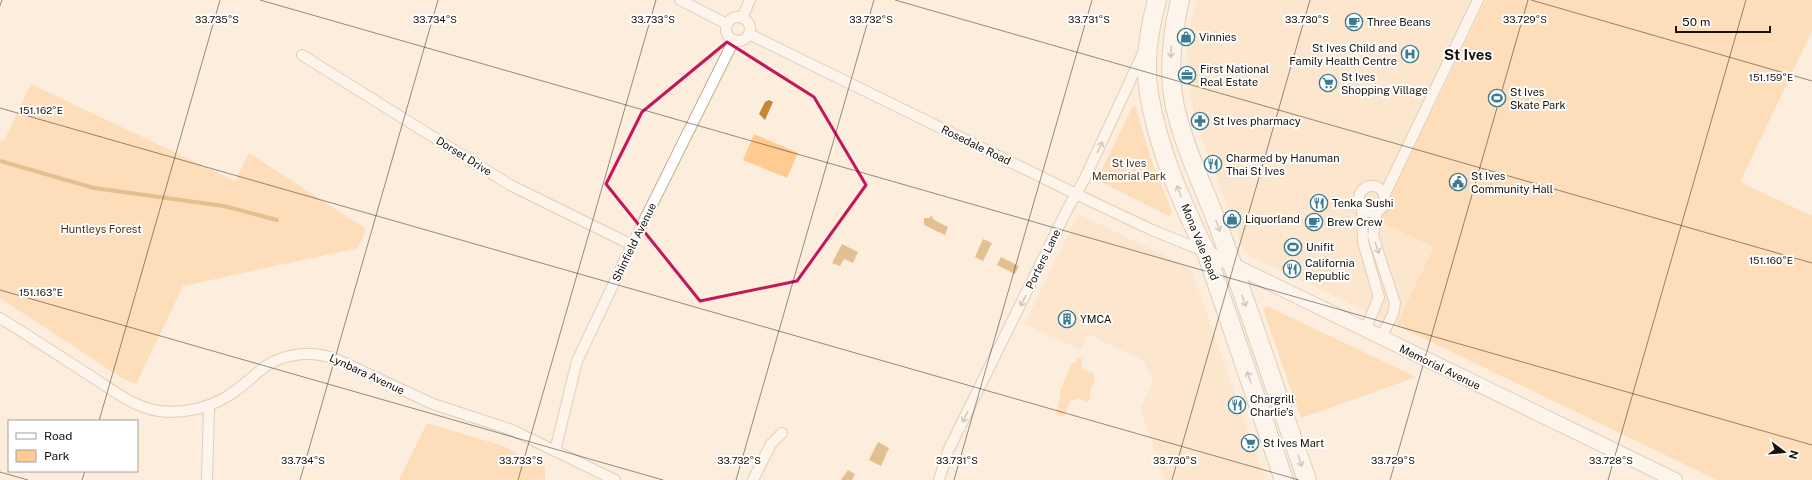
<svg xmlns="http://www.w3.org/2000/svg" width="1812" height="480" viewBox="0 0 1812 480" font-family="'Public Sans',sans-serif">
<rect width="100%" height="100%" fill="#fceddd"/>
<g fill="#fcdebd">
<path d="M1197,0h289l-108,221 56,26 -38,78 -147,-69 -6,-7 -49,-132 -7,-64 3,-28z"/>
<path d="M1078,214l113,54 74,212h-100l-25,-71 13,-28 -9,-20 -56,-27 -7,16 -56,-26z"/>
</g>
<g fill="#ffcb91">
<path d="M1486,0h326v31l-72,151 72,34v264h-95l-321,-155 38,-78 -56,-26z"/>
<path d="M31,84l204,97 14,-28 117,76 -8,19 -175,38 -47,98 -13,-5 -123,-81v-158l4,1z"/>
<path d="M1133,105h2l15,51 22,57 -3,3 -72,-36z"/>
<path d="M754,134l44,19 -11,25 -44,-18z"/>
<path d="M1267,306l149,71 -115,41 -38,-109z"/>
<path d="M1078,357l4,2v10l11,4 2,10 -3,2 -3,10 2,1 -3,7 -9,-5 -9,3 -6,15 -8,-1 4,-18v-6l12,-28h3z"/>
<path d="M427,423l76,23 42,21v13h-146z"/>
</g>
<g fill="#c68735">
<path d="M769,100l4,2 -8,18 -6,-6 6,-12z"/>
<path d="M931,215l3,5 14,7 -3,8 -21,-10v-7h6z"/>
<path d="M983,239l9,4 -9,18 -8,-4z"/>
<path d="M842,244l16,8 -5,11 -9,-4 -4,7 -8,-3z"/>
<path d="M1001,257l18,9 -4,8 -18,-9z"/>
<path d="M878,442l11,6 -8,18 -12,-6z"/>
<path d="M848,470l7,4 -3,6h-11z"/>
</g>
<g fill="none" stroke-linecap="round" stroke-linejoin="round">
<path stroke="#c68735" stroke-width="4" d="M0,161l94,27 130,18 53,14"/>
<defs>
<g id="street">
<path d="M680,0l47,24"/>
<circle cx="738" cy="29" r="12"/>
<path d="M742,18l8,-18"/>
<path d="M749,34l327,160 76,36 54,22"/>
<path d="M302,55l208,130 122,60"/>
<circle cx="1372" cy="199" r="13"/>
<path d="M1384,196l94,-196"/>
<path d="M1362,206l1,36 16,55 -14,33"/>
<path d="M1377,210l-4,26 22,67 -2,11 -12,24"/>
<path d="M0,318c31,19 61,39 92,59 21,13 41,30 67,34 22,3 47,-2 67,-14 15,-8 26,-21 40,-31 21,-14 48,-15 70,-7l97,45 79,26 103,50"/>
<path d="M555,451l22,-90 55,-116 102,-205"/>
<path d="M207,480l2,-74"/>
<path d="M753,480l18,-36 11,-11"/>
<path d="M939,480l9,-29 120,-243 16,-28 59,-127"/>
</g>
<path id="secondary" d="M1206,252l469,228"/>
<g id="highway">
<path d="M1157,0c-8,29 -13,64 -8,94 9,55 33,109 57,158l78,228"/>
<path d="M1180,0c-8,34 -12,68 -6,102 9,44 30,85 45,126 31,83 58,168 88,252"/>
</g>
</defs>
<use href="#street" stroke="#c0a98f" stroke-width="12"/>
<use href="#secondary" stroke="#c0a98f" stroke-width="16"/>
<use href="#highway" stroke="#c0a98f" stroke-width="20"/>
<use href="#street" stroke="#fff" stroke-width="10"/>
<use href="#secondary" stroke="#fff" stroke-width="14"/>
<use href="#highway" stroke="#fff" stroke-width="18"/>
</g>
<defs><path id="oneway-shaft" d="M-6 0H5M1.5-3L5.5 0L1.5 3" fill="none" stroke-width="1.6" stroke-linecap="round" stroke-linejoin="round"/></defs>
<g stroke="#a3a09c">
<use href="#oneway-shaft" transform="translate(1171 52) rotate(92)"/>
<use href="#oneway-shaft" transform="translate(1100 147) rotate(-65)"/>
<use href="#oneway-shaft" transform="translate(1179 191) rotate(-111)"/>
<use href="#oneway-shaft" transform="translate(1218 226) rotate(69)"/>
<use href="#oneway-shaft" transform="translate(1377 248) rotate(71)"/>
<use href="#oneway-shaft" transform="translate(1023 301) rotate(117)"/>
<use href="#oneway-shaft" transform="translate(1244 301) rotate(70)"/>
<use href="#oneway-shaft" transform="translate(1249 377) rotate(-109)"/>
<use href="#oneway-shaft" transform="translate(965 417) rotate(116)"/>
<use href="#oneway-shaft" transform="translate(1300 461) rotate(71)"/>
</g>
<path d="M0 0H1812V480H0ZM727,42l87,55 52,88 -69,96 -97,20 -94,-117 36,-72z" fill="#fceddd" fill-opacity=".55" fill-rule="evenodd"/>
<path fill="none" stroke="#c2185b" stroke-width="3" stroke-linejoin="round" d="M727,42l87,55 52,88 -69,96 -97,20 -94,-117 36,-72z"/>
<path fill="none" stroke="#191108" stroke-width="1" stroke-opacity="0.45" d="M260,0l1552,445M895,0l917,263M1531,0l281,81M0,6l2,-6M0,108l1299,372M0,290l663,190M99,421l121,-421M0,472l28,8M82,480l3,-9M300,480l138,-480M518,480l138,-480M736,480l138,-480M954,480l138,-480M1172,480l138,-480M1390,480l138,-480M1608,480l138,-480"/>
<defs>
<symbol id="cafe-ring" viewBox="-11 -11 22 22"><circle r="9.5" fill="#fff" stroke="#3a7b8e" stroke-width="1.5"/><path d="M-5.5-4.5H6V0H3Q3 3.5 0 3.5H-2.5Q-5.5 3.5-5.5 0ZM3-3.2v2h1.7v-2ZM-6 4.5H4V6H-6Z" fill="#3a7b8e"/></symbol>
<symbol id="shop-ring" viewBox="-11 -11 22 22"><circle r="9.5" fill="#fff" stroke="#3a7b8e" stroke-width="1.5"/><path d="M-5-2.5h2.3a2.7 3.5 0 0 1 5.4 0H5L5.5 6h-11ZM-1.5-2.5h3a1.5 2.3 0 0 0-3 0Z" fill="#3a7b8e"/></symbol>
<symbol id="hospital-ring" viewBox="-11 -11 22 22"><circle r="9.5" fill="#fff" stroke="#3a7b8e" stroke-width="1.5"/><path d="M-5-5h3v3.5h4V-5h3V5h-3V1.5h-4V5h-3Z" fill="#3a7b8e"/></symbol>
<symbol id="office-ring" viewBox="-11 -11 22 22"><circle r="9.5" fill="#fff" stroke="#3a7b8e" stroke-width="1.5"/><path d="M-6-3h4V-5.5h4V-3h4V5H-6ZM-1-4.5V-3h2v-1.5ZM-6 0V1H6V0Z" fill="#3a7b8e"/></symbol>
<symbol id="supermarket-ring" viewBox="-11 -11 22 22"><circle r="9.5" fill="#fff" stroke="#3a7b8e" stroke-width="1.5"/><path d="M-6-5.5h2.5l.6 2H6L4.5 2H-2.5L-4.4-4H-6ZM-1.5 3.2a1.3 1.3 0 1 0 .1 0ZM3 3.2a1.3 1.3 0 1 0 .1 0Z" fill="#3a7b8e"/></symbol>
<symbol id="stadium-ring" viewBox="-11 -11 22 22"><circle r="9.5" fill="#fff" stroke="#3a7b8e" stroke-width="1.5"/><path d="M0-5a6.5 5 0 1 0 0 10a6.5 5 0 1 0 0-10ZM-3.5-1.8h7v3.6h-7Z" fill="#3a7b8e"/></symbol>
<symbol id="pharmacy-ring" viewBox="-11 -11 22 22"><circle r="9.5" fill="#fff" stroke="#3a7b8e" stroke-width="1.5"/><path d="M-2-6h4v4h4v4h-4v4h-4v-4h-4v-4h4Z" fill="#3a7b8e"/></symbol>
<symbol id="restaurant-ring" viewBox="-11 -11 22 22"><circle r="9.5" fill="#fff" stroke="#3a7b8e" stroke-width="1.5"/><path d="M-5-6h1v4h1v-4h1v4h1v-4h1v5L-1.5 .5V6h-2V.5L-5-1ZM5-6V6H3V1.5H1.5Q1.5-4 5-6Z" fill="#3a7b8e"/></symbol>
<symbol id="civic-ring" viewBox="-11 -11 22 22"><circle r="9.5" fill="#fff" stroke="#3a7b8e" stroke-width="1.5"/><path d="M-.6-6.5H3V-4.5H.6V-3L4-1V1h2V6H-6V1h2V-1L-.6-3ZM-1.2 2.5V6h2.4V2.5Z" fill="#3a7b8e"/></symbol>
<symbol id="building-ring" viewBox="-11 -11 22 22"><circle r="9.5" fill="#fff" stroke="#3a7b8e" stroke-width="1.5"/><path d="M-4-6H4V6H1V3H-1V6H-4ZM-2.5-4.3h1.7v1.8h-1.7ZM.8-4.3h1.7v1.8H.8ZM-2.5-1h1.7V.8h-1.7ZM.8-1h1.7V.8H.8Z" fill="#3a7b8e"/></symbol>
</defs>
<g fill-rule="evenodd">
<use href="#cafe-ring" x="1344" y="12" width="20" height="20"/>
<use href="#shop-ring" x="1176" y="27" width="20" height="20"/>
<use href="#hospital-ring" x="1400" y="44" width="20" height="20"/>
<use href="#office-ring" x="1177" y="65" width="20" height="20"/>
<use href="#supermarket-ring" x="1318" y="73" width="20" height="20"/>
<use href="#stadium-ring" x="1487" y="88" width="20" height="20"/>
<use href="#pharmacy-ring" x="1190" y="111" width="20" height="20"/>
<use href="#restaurant-ring" x="1203" y="154" width="20" height="20"/>
<use href="#civic-ring" x="1448" y="172" width="20" height="20"/>
<use href="#restaurant-ring" x="1309" y="193" width="20" height="20"/>
<use href="#shop-ring" x="1222" y="209" width="20" height="20"/>
<use href="#cafe-ring" x="1304" y="212" width="20" height="20"/>
<use href="#stadium-ring" x="1283" y="237" width="20" height="20"/>
<use href="#restaurant-ring" x="1282" y="259" width="20" height="20"/>
<use href="#building-ring" x="1057" y="309" width="20" height="20"/>
<use href="#restaurant-ring" x="1227" y="395" width="20" height="20"/>
<use href="#supermarket-ring" x="1240" y="433" width="20" height="20"/>
</g>
<g text-anchor="middle" dominant-baseline="central" stroke-width="4" stroke-linejoin="round" paint-order="stroke">
<g font-size="11" fill="#191108" stroke="#fff" text-anchor="start">
<text x="1367" y="22">Three Beans</text>
<text x="1199" y="37">Vinnies</text>
<text x="1397" y="48" text-anchor="end">St Ives Child and<tspan x="1397" dy="13">Family Health Centre</tspan></text>
<text x="1200" y="69">First National<tspan x="1200" dy="13">Real Estate</tspan></text>
<text x="1341" y="77">St Ives<tspan x="1341" dy="13">Shopping Village</tspan></text>
<text x="1510" y="92">St Ives<tspan x="1510" dy="13">Skate Park</tspan></text>
<text x="1213" y="121">St Ives pharmacy</text>
<text x="1226" y="158">Charmed by Hanuman<tspan x="1226" dy="13">Thai St Ives</tspan></text>
<text x="1471" y="176">St Ives<tspan x="1471" dy="13">Community Hall</tspan></text>
<text x="1332" y="203">Tenka Sushi</text>
<text x="1245" y="219">Liquorland</text>
<text x="1327" y="222">Brew Crew</text>
<text x="1306" y="247">Unifit</text>
<text x="1305" y="263">California<tspan x="1305" dy="13">Republic</tspan></text>
<text x="1080" y="319">YMCA</text>
<text x="1250" y="399">Chargrill<tspan x="1250" dy="13">Charlie’s</tspan></text>
<text x="1263" y="443">St Ives Mart</text>
</g>
<g font-size="11" fill="#191108" stroke="#fff">
<text transform="translate(976 145) rotate(26)">Rosedale Road</text>
<text transform="translate(464 156) rotate(32)">Dorset Drive</text>
<text transform="translate(634 242) rotate(-64)">Shinfield Avenue</text>
<text transform="translate(1200 242) rotate(68)">Mona Vale Road</text>
<text transform="translate(1043 259) rotate(-64)">Porters Lane</text>
<text transform="translate(1440 367) rotate(26)">Memorial Avenue</text>
<text transform="translate(367 374) rotate(25)">Lynbara Avenue</text>
</g>
<g font-size="11" fill="#4c310f" stroke="#fff">
<text x="1129" y="163">St Ives<tspan x="1129" dy="13">Memorial Park</tspan></text>
<text x="101" y="229">Huntleys Forest</text>
</g>
<g font-size="15" font-weight="bold" fill="#191108" stroke="#fff">
<text x="1468" y="54">St Ives</text>
</g>
</g>
<g font-size="10" text-anchor="middle" fill="#191108" stroke="#fff" stroke-width="4" stroke-linejoin="round" paint-order="stroke">
<text x="217" y="23">33.735°S</text>
<text x="435" y="23">33.734°S</text>
<text x="653" y="23">33.733°S</text>
<text x="871" y="23">33.732°S</text>
<text x="1089" y="23">33.731°S</text>
<text x="1307" y="23">33.730°S</text>
<text x="1525" y="23">33.729°S</text>
<text x="1771" y="81">151.159°E</text>
<text x="41" y="114">151.162°E</text>
<text x="1771" y="264">151.160°E</text>
<text x="41" y="296">151.163°E</text>
<text x="739" y="464">33.732°S</text>
<text x="1175" y="464">33.730°S</text>
<text x="303" y="464">33.734°S</text>
<text x="521" y="464">33.733°S</text>
<text x="957" y="464">33.731°S</text>
<text x="1393" y="464">33.729°S</text>
<text x="1611" y="464">33.728°S</text>
</g>
<rect x="8" y="420" width="130" height="52" fill="#ffffff" stroke="#a3a09c"/>
<rect x="16" y="433" width="20" height="6" fill="#ffffff" stroke="#a3a09c"/>
<text x="44" y="440" font-size="12" fill="#191108">Road</text>
<rect x="16" y="450" width="20" height="12" fill="#ffcb91" stroke="#a3a09c"/>
<text x="44" y="460" font-size="12" fill="#191108">Park</text>
<g transform="translate(1784 452) rotate(106)" stroke="#ffffff" stroke-width="3" paint-order="stroke">
<path d="M0-3L7 15L0 10L-7 15Z" fill="#191108"/>
<text y="-6" font-size="11" font-weight="bold" text-anchor="middle" fill="#191108">N</text>
</g>
<path d="M1676 26v6h94v-6" fill="none" stroke="#191108" stroke-width="2"/>
<text x="1682" y="26" font-size="12" fill="#191108" stroke="#ffffff" stroke-width="3" paint-order="stroke">50 m</text>
</svg>
